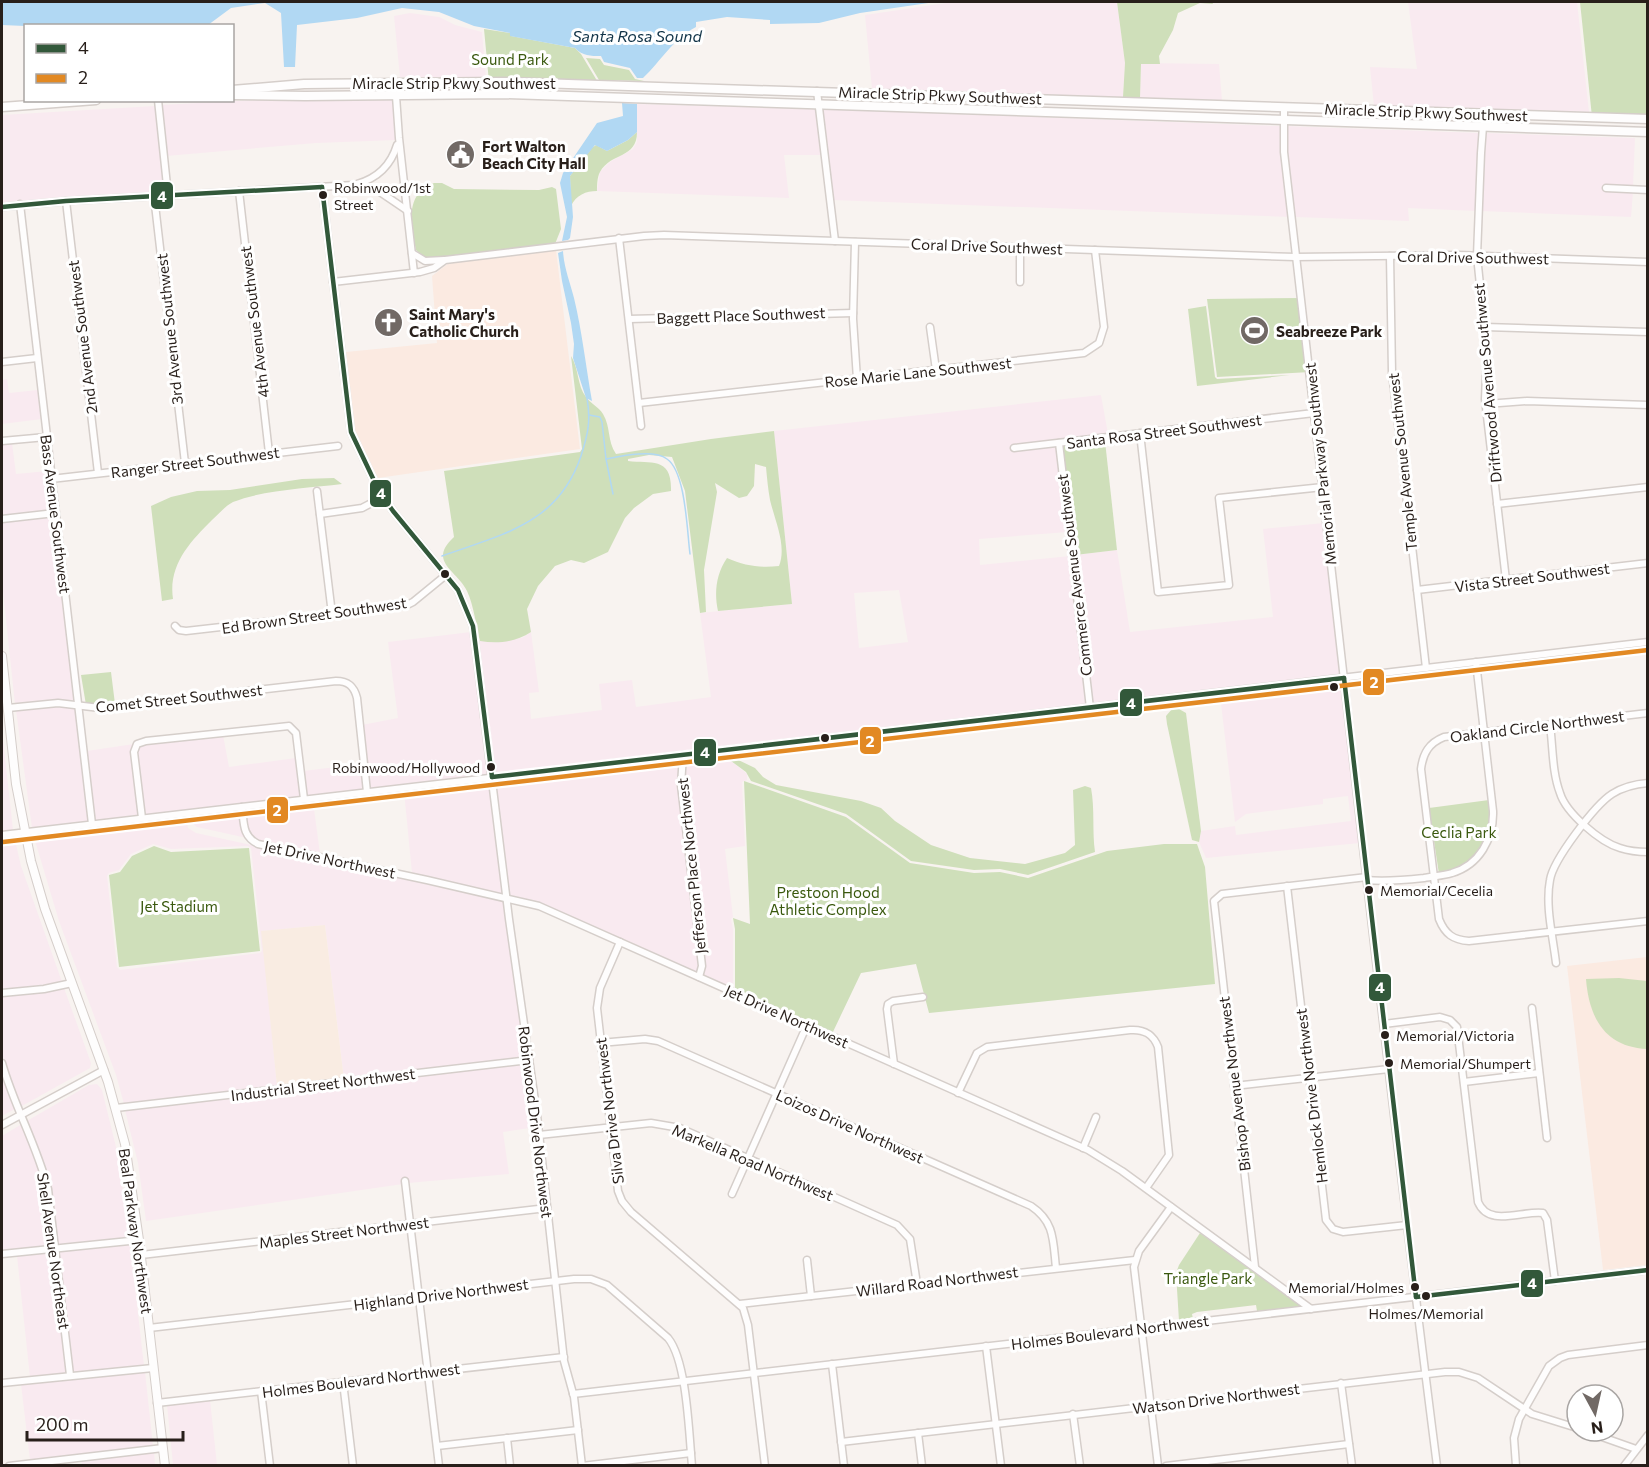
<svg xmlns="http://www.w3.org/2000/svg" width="1649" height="1467" viewBox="0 0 1649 1467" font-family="Commissioner,sans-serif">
<rect width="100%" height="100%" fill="#f8f3f0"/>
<g fill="#f9eaf0" fill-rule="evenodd">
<path d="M953,2h164l8,61 -2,34 -251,-8 -7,-74z"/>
<path d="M1408,2h169l12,110 -215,-6 -4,-39 47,2z"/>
<path d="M410,13l29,4 16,8 27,7 4,46 -86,-1 -6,-61z"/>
<path d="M1141,63l78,1 3,36 -82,-2z"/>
<path d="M257,100h136l3,40 -80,3 -150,13 -5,-51z"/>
<path d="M637,104l180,5 5,46h-38l5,43 -192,-7 3,-19 10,-10 23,-13 4,-7z"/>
<path d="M155,106l10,86 -97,5 -66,7v-89z"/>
<path d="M822,109l458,17 10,91 -458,-17z"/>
<path d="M1285,126l195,7 -4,78 -68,-3 1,13 -114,-4z"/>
<path d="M1485,133l150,5 -2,48h-30l1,5 29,1 -2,25 -150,-6z"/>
<path d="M7,379l2,14 29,-3 4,29 -40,5v-44z"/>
<path d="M1101,395l7,39 -97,12 1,5 45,-5 10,86 -88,7 1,26 90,-9 17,149 -593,69 -18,-142 4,9 42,-3 9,-6 8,60 -10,1 2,26 71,-9 -3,-26 33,-4 4,27 75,-10 -11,-84 92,-9 -18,-173zM899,590l9,52 -49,6 -5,-55z"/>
<path d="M12,443l4,31 32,-3 4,39 -50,6v-71z"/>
<path d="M53,516l23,185 -18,-1 -43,4 -13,-122v-60z"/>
<path d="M1324,523l17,152 -249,29 -17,-149 42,-5 13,82 143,-15 -10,-88z"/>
<path d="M471,632l18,143 -119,14 -8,-64 36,-7 -10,-76z"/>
<path d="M1342,681l18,162 -154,15 -7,-16 2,-11 34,-5 1,9 115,-14 -3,-25 -25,3v5l-77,10 -11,8 -15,-127z"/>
<path d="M59,706l17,2 13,113 -57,7 -16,-118z"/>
<path d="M2,730l11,100 -11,2z"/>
<path d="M223,735l6,32 67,-9 5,39 -157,18 -7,-63 2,-5 7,-3z"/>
<path d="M134,744l-2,8 7,63 -45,6 -7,-70z"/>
<path d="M730,753l1,8 16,13v6l-5,2 3,64 -20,3 8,68 -2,2 2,10v60l-31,-14 3,-10 -21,-180 1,-27z"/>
<path d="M680,758l-2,27 21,181 -2,7 -151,-67 -37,-11 -14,-115z"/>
<path d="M361,764l3,25 -58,7 -3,-25z"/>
<path d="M490,781l13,113 -91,-21 -8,-82z"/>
<path d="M313,801l7,53 -123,-27 -6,-5v-7z"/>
<path d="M185,816l3,12 8,5 308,67 22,157 -182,22 -19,-154 -63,6 15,155 -153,18 -8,-29 -57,-154 -26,-87zM153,844l18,5 77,-3 3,2 11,103 -2,2 -140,17 -3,-3 -10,-91 2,-3 10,-3 12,-16z"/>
<path d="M14,836l7,30 41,116 -60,8v-152z"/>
<path d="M64,988l27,75 -1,5 -70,39 -8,-17 -10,-37v-57z"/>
<path d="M527,1063l9,64 -33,5 6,42 -101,9 -1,-6 -4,1v6l-257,37 -8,-58 -13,-53z"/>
<path d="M4,1082l11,27 -13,7v-33z"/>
<path d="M97,1084l5,6 14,57 14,91 -73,7 -10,-73 -20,-51 62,-36z"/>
<path d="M22,1124l15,36 8,29 7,57 -50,5v-115z"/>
<path d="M130,1244l14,122 -72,6 -14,-121z"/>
<path d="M53,1252l14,121 -37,4 -13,-121z"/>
<path d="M145,1372l8,74 -123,14 -9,-76z"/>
<path d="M210,1400l7,65h-44l-6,-60z"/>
<path d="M154,1452l1,13h-73l-1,-5z"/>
</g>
<path fill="#f9ece2" d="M325,925l19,154 -67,7 -16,-155z"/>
<g fill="#fbeae1">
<path d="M556,250l24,199 -202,29 -23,-48 -9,-78 91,-9 -5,-67 17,-13z"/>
<path d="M1647,957v308l-44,5 -36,-304z"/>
</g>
<g fill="#cfdfba">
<path d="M1117,2h95l1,2 -13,-1 -22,10 -5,17 -14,26 1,8h-19l-1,34 -17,-1 2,-34z"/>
<path d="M1580,2h67v117l-55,-2z"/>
<path d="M484,29l26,4 1,3 64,12 6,6 18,30 -110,-2z"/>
<path d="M586,58l14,1 4,6 25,5 6,9 9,2 -45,-1z"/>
<path d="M637,132c0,27 -26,20 -37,40 -3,5 -3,14 -3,19 -11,0 -21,4 -26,15l-1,-30 22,-28 4,-3 11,6 21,-11z"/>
<path d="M434,183h8l12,6 85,1 13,-3 4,2 5,40 -6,15 -123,15 -7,-1 -9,-8c-5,-24 -12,-57 18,-67z"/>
<path d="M1301,298l9,74 -93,5 -10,-78z"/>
<path d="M1206,306l9,71 2,2 73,-4 -93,11 -9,-77z"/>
<path d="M571,356c8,12 6,30 15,41 4,6 13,10 17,17 8,13 4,27 13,40l95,-15 63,-8 18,173 -74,7c-4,-18 -2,-37 9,-53 18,8 33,10 52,8 8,-20 -4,-45 -9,-66 -2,-11 -3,-22 -4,-33l-11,-3 -1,22 -7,10 -8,2 -24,-15 2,9 -13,78 2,42 -6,1 -15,-122 -13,-34 -23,-2 -21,4v2c23,3 44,-5 43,30l-18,3 -19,14 -9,10 -17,34 -24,11 -13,-3 -16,6 -17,20 -11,23 4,23c-15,10 -33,12 -51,9 -4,-15 -6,-35 -13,-50 -10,-21 -40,-29 -13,-54l-10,-66 136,-19 2,-3z"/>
<path d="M1105,441l12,109 -42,5 -13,-109z"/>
<path d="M334,478l8,6c-33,4 -79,6 -109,18 -8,4 -14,12 -21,18 -22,22 -44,45 -39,79l-11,2 -11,-95 20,-9 26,-6 33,-1 72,-11z"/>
<path d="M111,672l4,32 -29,1 -5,-30z"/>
<path d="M1172,709h7l7,4 15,118 -2,11 -7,-2 -25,-116 -1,-8z"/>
<path d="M730,756l25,12 8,9 13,8 85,16 20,7 14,13 36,24 39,13 55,6 40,-11 10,-8 -2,-55 12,-4 6,2c4,21 1,43 4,64l-67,23 -28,-6 -26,1 -63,-9 -65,-47 -95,-33 -5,-9 -15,-11z"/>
<path d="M744,781l102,36 64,46 64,10 26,-1 28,6 79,-27 57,-7h33l8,23 10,117 -286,29 -13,-49 -55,9 -30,63 -96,-43v-64l-2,-11 17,6z"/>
<path d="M1489,800c3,39 -9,66 -50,74l-10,-66z"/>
<path d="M154,846l17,6 78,-4 11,103 -141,16 -10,-92 11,-3 12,-16z"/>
<path d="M1619,978l28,3v68c-42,-2 -58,-31 -61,-70z"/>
<path d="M1200,1233l102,74 -45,4 -1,-6 -59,7 -5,2 1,5 -14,2 -3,-48 3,-8z"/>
</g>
<g fill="#b1d8f3">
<path d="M2,2h933l-75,11 -41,10 -49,1v-4l-43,-3 -31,5v5c-22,11 -35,34 -53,51h-6l-7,-10 -26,-6 -3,-6c-11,0 -18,0 -26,-8l-65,-12v-3l-36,-7 -35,-14 -37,-4 -45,10 -60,7 -2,42h-11l-3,-54 -16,-10 -34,5 -23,17 -183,1 -23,-1z"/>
<path d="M622,103l15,1v28l-9,8 -21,11 -12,-6 -25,31 3,41 -3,21 -2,2 -6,1 5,-24 -7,-34 3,-10 34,-50 26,-7z"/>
<path d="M563,251c1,17 7,31 11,47 8,33 12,69 18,103l-6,-3 -13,-40 1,-14 -3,-21 -9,-42 -4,-28z"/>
</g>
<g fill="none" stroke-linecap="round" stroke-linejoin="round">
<g stroke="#b1d8f3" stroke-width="1.5">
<path d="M589,415l11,2 2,5 4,37 7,35"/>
<path d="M606,459c15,-3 48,-10 61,0 19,13 20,73 23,95"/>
<path d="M442,556c61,-22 116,-32 139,-100 7,-22 10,-35 6,-58"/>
</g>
<defs>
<g id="minor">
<path d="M395,82l4,56 15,135"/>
<path d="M817,91l18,150"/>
<path d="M158,100l10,95"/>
<path d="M1284,108v44c51,438 97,876 153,1314"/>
<path d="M1484,113l-3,40 -4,103 10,97 -2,46 21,181"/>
<path d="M357,184c21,-6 34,-19 40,-39"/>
<path d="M322,187l29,245 28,59 14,20 65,79 15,36 36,293 28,196 27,246 10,36 8,69"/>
<path d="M1606,188l42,2"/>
<path d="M239,191l30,262"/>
<path d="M154,196l31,267"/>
<path d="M66,201l32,272"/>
<path d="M20,204l72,620"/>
<path d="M2,207l64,-6 288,-16 23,5 31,21"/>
<path d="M619,238l22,188"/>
<path d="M855,242l-2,77 4,60"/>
<path d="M412,253l13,8 19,-1"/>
<path d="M1390,256l2,116 34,296"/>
<path d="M333,282l87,-10 14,-4 11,-8 199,-24 20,-1 631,22 163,-2 190,7"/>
<path d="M1020,282v-34"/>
<path d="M629,319l224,-6"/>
<path d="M930,327l6,43"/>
<path d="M1485,327l163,5"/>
<path d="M2,362l35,-4"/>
<path d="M639,403l445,-50 15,-10 5,-16 -9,-77"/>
<path d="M1486,404l41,-3 121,4"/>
<path d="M1140,433l18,159 71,-7 -10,-87 104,-11"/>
<path d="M2,441l44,-4"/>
<path d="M1059,443l31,265"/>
<path d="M1014,448l300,-35"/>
<path d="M51,479l287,-33"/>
<path d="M317,491l15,123"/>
<path d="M1497,504l151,-17"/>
<path d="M320,514l42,-6 21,-11"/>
<path d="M2,519l53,-6"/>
<path d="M1417,590l231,-27"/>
<path d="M175,626l4,4 7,1 219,-25 8,-4 33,-27"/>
<path d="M8,708l50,-5 42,5 236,-27c12,0 18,5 21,17l10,94"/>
<path d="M1648,713l-204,24c-15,6 -21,16 -23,32l18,150c6,15 14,21 30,22l179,-20"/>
<path d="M1550,725c3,22 2,47 10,68 6,20 40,49 60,55 9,3 18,4 28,4"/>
<path d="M683,755l-2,30 21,181 -3,11"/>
<path d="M242,807c2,16 0,29 16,37l169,36 112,26 549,244 34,21 189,138"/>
<path d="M142,818l-8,-66 3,-8 9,-3 143,-15 7,7 8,66"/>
<path d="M2,835l1646,-193"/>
<path d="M1367,880c19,2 38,0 57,-2 9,-2 19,-2 28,-5 27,-8 42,-34 41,-62l-17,-149"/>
<path d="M1287,886l39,334 7,9 10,3 64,-7"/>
<path d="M620,942l-20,46 -3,20 21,183 4,10 9,11 112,96 5,17 17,141"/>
<path d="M1556,963c-3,-26 -11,-57 -6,-83 3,-20 45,-75 62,-86 11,-7 23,-10 36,-11"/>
<path d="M2,993l42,-4 28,-6"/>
<path d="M1532,1008l15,130"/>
<path d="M1384,1024l56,-7 10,3 7,7 21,175c11,26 44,8 65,11l4,7 8,61"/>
<path d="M600,1043l45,-4 13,2 373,165c24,16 22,35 25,62"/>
<path d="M2,1063c12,43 35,82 46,126l22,186"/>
<path d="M894,1064l-7,-55 1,-5 5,-3 30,-4"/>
<path d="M1464,1082l75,-9"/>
<path d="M1234,1086l155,-17"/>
<path d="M958,1093l19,-40 10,-6 143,-17c14,-1 23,4 28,17l11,108 -23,33"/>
<path d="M116,1108l413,-48"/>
<path d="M2,1125l102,-55"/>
<path d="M539,1135l112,-12 29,5 217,97 13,14 7,45"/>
<path d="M1083,1148l13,-31"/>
<path d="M405,1181l34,285"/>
<path d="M732,1194l75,-169"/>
<path d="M2,1254l137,-14"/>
<path d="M141,1255l406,-47"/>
<path d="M807,1260l4,36"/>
<path d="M1255,1267l-41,-366 8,-7 145,-17"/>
<path d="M740,1304l395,-44"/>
<path d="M149,1328l425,-49h17l16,6 61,53c19,23 21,96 24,128"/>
<path d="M986,1346l15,120"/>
<path d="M832,1364l12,102"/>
<path d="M343,1382l10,84"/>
<path d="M2,1383l151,-15"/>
<path d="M1341,1383l11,83"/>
<path d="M261,1391l9,75"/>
<path d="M573,1394l1075,-124"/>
<path d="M157,1403l407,-46"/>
<path d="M1073,1414l7,52"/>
<path d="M1585,1431l51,18"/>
<path d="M918,1433l4,33"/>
<path d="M507,1438l3,28"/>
<path d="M841,1442l604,-70h14l19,6 54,36 45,14"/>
<path d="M437,1446l141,-16"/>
<path d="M9,1466l154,-18"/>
<path d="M582,1466l109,-13"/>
<path d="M1158,1466l-24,-199 5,-16 32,-44"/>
<path d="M1166,1466l183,-22"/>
<path d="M1516,1466l-2,-28 5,-19 30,-53 11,-8 8,-3 80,-10"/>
<path d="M1624,1466l24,-31"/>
</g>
<path id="major" d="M2,656l14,128 15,77 14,48 63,173 17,62 14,96 26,226"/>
<g id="highway">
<path d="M232,90l72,-6 201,-2 1143,37"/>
<path d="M232,95l73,1 200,-2 1143,38"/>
<path d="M2,107l94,-7"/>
</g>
</defs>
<use href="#minor" stroke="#d5ceca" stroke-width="9"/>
<use href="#major" stroke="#d5ceca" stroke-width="10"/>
<use href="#highway" stroke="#d5ceca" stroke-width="11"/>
<use href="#minor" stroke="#fefdfd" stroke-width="6"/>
<use href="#major" stroke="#fefdfd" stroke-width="8"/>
<use href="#highway" stroke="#fefdfd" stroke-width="8"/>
<defs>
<g id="bus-1">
<path d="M322,187l29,245 28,59 14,20 65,79 15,36 19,151"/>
<path d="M2,207l64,-6 256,-14"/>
<path d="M1344,678l72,619"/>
<path d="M492,777l852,-99"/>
<path d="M1416,1297l232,-27"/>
</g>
<path id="bus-2" d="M3,842l1645,-192"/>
</defs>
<use href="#bus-1" stroke="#fff" stroke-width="9"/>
<use href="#bus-2" stroke="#fff" stroke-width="9"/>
<use href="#bus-1" stroke="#32583a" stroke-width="4.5"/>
<use href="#bus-2" stroke="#e28923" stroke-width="4.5"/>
</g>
<defs>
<symbol id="civic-disc" viewBox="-11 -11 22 22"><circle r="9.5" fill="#716965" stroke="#fff"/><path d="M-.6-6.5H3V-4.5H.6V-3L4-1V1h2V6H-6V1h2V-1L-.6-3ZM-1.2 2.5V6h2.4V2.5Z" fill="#fff"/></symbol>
<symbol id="church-disc" viewBox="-11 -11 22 22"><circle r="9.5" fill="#716965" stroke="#fff"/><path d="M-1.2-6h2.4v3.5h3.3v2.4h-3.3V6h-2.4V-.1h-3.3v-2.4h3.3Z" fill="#fff"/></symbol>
<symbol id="stadium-disc" viewBox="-11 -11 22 22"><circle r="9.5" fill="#716965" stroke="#fff"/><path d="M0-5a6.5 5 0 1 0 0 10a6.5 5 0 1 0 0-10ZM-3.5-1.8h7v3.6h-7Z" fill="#fff"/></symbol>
</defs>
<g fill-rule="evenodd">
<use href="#civic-disc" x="444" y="138" width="33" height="33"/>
<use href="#church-disc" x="372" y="306" width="33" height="33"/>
<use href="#stadium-disc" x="1238" y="314" width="33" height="33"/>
</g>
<g fill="#281f1a" stroke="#fff" stroke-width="2">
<circle cx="323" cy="195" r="5"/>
<circle cx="445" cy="574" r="5"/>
<circle cx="1334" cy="687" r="5"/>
<circle cx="825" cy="738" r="5"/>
<circle cx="491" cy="767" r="5"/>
<circle cx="1369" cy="890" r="5"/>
<circle cx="1385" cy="1035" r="5"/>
<circle cx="1389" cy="1063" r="5"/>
<circle cx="1415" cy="1287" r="5"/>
<circle cx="1426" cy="1296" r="5"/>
</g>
<g text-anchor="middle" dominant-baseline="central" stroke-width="6" stroke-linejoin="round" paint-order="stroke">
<g font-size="14" fill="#281f1a" stroke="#fff" text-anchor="start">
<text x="334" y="187">Robinwood/1st<tspan x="334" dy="17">Street</tspan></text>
<text x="480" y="767" text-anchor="end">Robinwood/Hollywood</text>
<text x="1380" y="890">Memorial/Cecelia</text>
<text x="1396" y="1035">Memorial/Victoria</text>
<text x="1400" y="1063">Memorial/Shumpert</text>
<text x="1404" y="1287" text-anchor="end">Memorial/Holmes</text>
<text x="1426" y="1313" text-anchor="middle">Holmes/Memorial</text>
</g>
<g font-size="15" fill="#3a590e" stroke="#fff">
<text x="510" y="59">Sound Park</text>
<text x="1459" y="832">Ceclia Park</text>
<text x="828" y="892">Prestoon Hood<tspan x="828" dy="17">Athletic Complex</tspan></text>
<text x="179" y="906">Jet Stadium</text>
<text x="1208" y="1278">Triangle Park</text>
</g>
<g font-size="15" fill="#281f1a" stroke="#fff">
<text x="454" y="83">Miracle Strip Pkwy Southwest</text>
<text transform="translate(940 95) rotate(2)">Miracle Strip Pkwy Southwest</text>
<text transform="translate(1426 112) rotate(2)">Miracle Strip Pkwy Southwest</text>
<text transform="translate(987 246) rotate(2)">Coral Drive Southwest</text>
<text transform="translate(1473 257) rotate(1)">Coral Drive Southwest</text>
<text transform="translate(741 315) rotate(-2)">Baggett Place Southwest</text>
<text transform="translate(254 322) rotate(-97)">4th Avenue Southwest</text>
<text transform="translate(169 329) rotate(-96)">3rd Avenue Southwest</text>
<text transform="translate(82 337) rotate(-97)">2nd Avenue Southwest</text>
<text transform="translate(918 372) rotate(-6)">Rose Marie Lane Southwest</text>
<text transform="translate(1487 383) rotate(-95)">Driftwood Avenue Southwest</text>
<text transform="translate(1164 431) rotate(-7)">Santa Rosa Street Southwest</text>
<text transform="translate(195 462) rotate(-7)">Ranger Street Southwest</text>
<text transform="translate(1402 462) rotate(-96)">Temple Avenue Southwest</text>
<text transform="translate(1320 464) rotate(-96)">Memorial Parkway Southwest</text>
<text transform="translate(56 514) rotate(83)">Bass Avenue Southwest</text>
<text transform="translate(1074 575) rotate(-97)">Commerce Avenue Southwest</text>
<text transform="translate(1532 577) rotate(-7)">Vista Street Southwest</text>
<text transform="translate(314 615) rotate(-8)">Ed Brown Street Southwest</text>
<text transform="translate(179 698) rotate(-6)">Comet Street Southwest</text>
<text transform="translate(1537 726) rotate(-7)">Oakland Circle Northwest</text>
<text transform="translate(330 859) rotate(12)">Jet Drive Northwest</text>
<text transform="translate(691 866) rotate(-96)">Jefferson Place Northwest</text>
<text transform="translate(787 1016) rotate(24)">Jet Drive Northwest</text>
<text transform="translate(323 1084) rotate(-7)">Industrial Street Northwest</text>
<text transform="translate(1234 1084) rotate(-97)">Bishop Avenue Northwest</text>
<text transform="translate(1311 1096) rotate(-97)">Hemlock Drive Northwest</text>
<text transform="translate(609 1111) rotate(-97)">Silva Drive Northwest</text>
<text transform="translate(536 1122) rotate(83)">Robinwood Drive Northwest</text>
<text transform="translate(850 1126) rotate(24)">Loizos Drive Northwest</text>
<text transform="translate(753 1162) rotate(23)">Markella Road Northwest</text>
<text transform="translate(136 1231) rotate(82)">Beal Parkway Northwest</text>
<text transform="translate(344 1232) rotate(-7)">Maples Street Northwest</text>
<text transform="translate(54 1251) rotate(82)">Shell Avenue Northeast</text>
<text transform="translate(937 1281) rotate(-7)">Willard Road Northwest</text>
<text transform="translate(441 1294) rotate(-7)">Highland Drive Northwest</text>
<text transform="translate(1110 1332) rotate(-7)">Holmes Boulevard Northwest</text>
<text transform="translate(361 1380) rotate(-7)">Holmes Boulevard Northwest</text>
<text transform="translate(1216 1398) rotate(-7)">Watson Drive Northwest</text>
</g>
<g font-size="15" font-weight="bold" fill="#281f1a" stroke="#fff" text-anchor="start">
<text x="482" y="146">Fort Walton<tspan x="482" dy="17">Beach City Hall</tspan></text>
<text x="409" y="314">Saint Mary's<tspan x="409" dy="17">Catholic Church</tspan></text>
<text x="1276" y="331">Seabreeze Park</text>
</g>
<g font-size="16" font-style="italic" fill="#113347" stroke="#fff">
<text x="637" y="35">Santa Rosa Sound</text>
</g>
</g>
<g stroke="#fff" stroke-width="2">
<rect x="150" y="181" width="24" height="29" rx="6" fill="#32583a"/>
<rect x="369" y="479" width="23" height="29" rx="6" fill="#32583a"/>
<rect x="1362" y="668" width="23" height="28" rx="6" fill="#e28923"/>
<rect x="1119" y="688" width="24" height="29" rx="6" fill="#32583a"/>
<rect x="859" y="726" width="23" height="29" rx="6" fill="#e28923"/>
<rect x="693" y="738" width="24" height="29" rx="6" fill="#32583a"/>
<rect x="266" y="796" width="23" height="28" rx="6" fill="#e28923"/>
<rect x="1368" y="973" width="24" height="29" rx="6" fill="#32583a"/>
<rect x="1520" y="1269" width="24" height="29" rx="6" fill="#32583a"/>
</g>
<g font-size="16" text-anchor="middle" font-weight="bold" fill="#fff">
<text x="162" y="202">4</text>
<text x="381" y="499">4</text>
<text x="1374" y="688">2</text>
<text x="1131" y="709">4</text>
<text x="870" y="747">2</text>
<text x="705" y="758">4</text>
<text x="277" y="816">2</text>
<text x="1380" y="993">4</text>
<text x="1532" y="1289">4</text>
</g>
<rect width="1649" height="1467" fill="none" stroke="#281f1a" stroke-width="6"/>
<rect x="24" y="24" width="210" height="78" fill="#ffffff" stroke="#a9a5a3" stroke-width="1.5"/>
<rect x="36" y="44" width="30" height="9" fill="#32583a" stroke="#a9a5a3" stroke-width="1.5"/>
<text x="78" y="54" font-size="18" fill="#281f1a">4</text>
<rect x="36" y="74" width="30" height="9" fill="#e28923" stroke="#a9a5a3" stroke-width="1.5"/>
<text x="78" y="84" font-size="18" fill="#281f1a">2</text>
<g transform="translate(1595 1413) rotate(172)"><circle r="28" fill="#ffffff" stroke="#a9a5a3" stroke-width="1.5"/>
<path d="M0-4.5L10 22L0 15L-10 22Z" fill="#716965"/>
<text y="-9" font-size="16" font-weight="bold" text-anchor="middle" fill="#281f1a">N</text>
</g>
<path d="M27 1431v9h156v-9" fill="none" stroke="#281f1a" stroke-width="3"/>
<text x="36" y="1431" font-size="18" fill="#281f1a" stroke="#ffffff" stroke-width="4.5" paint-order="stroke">200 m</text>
</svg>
